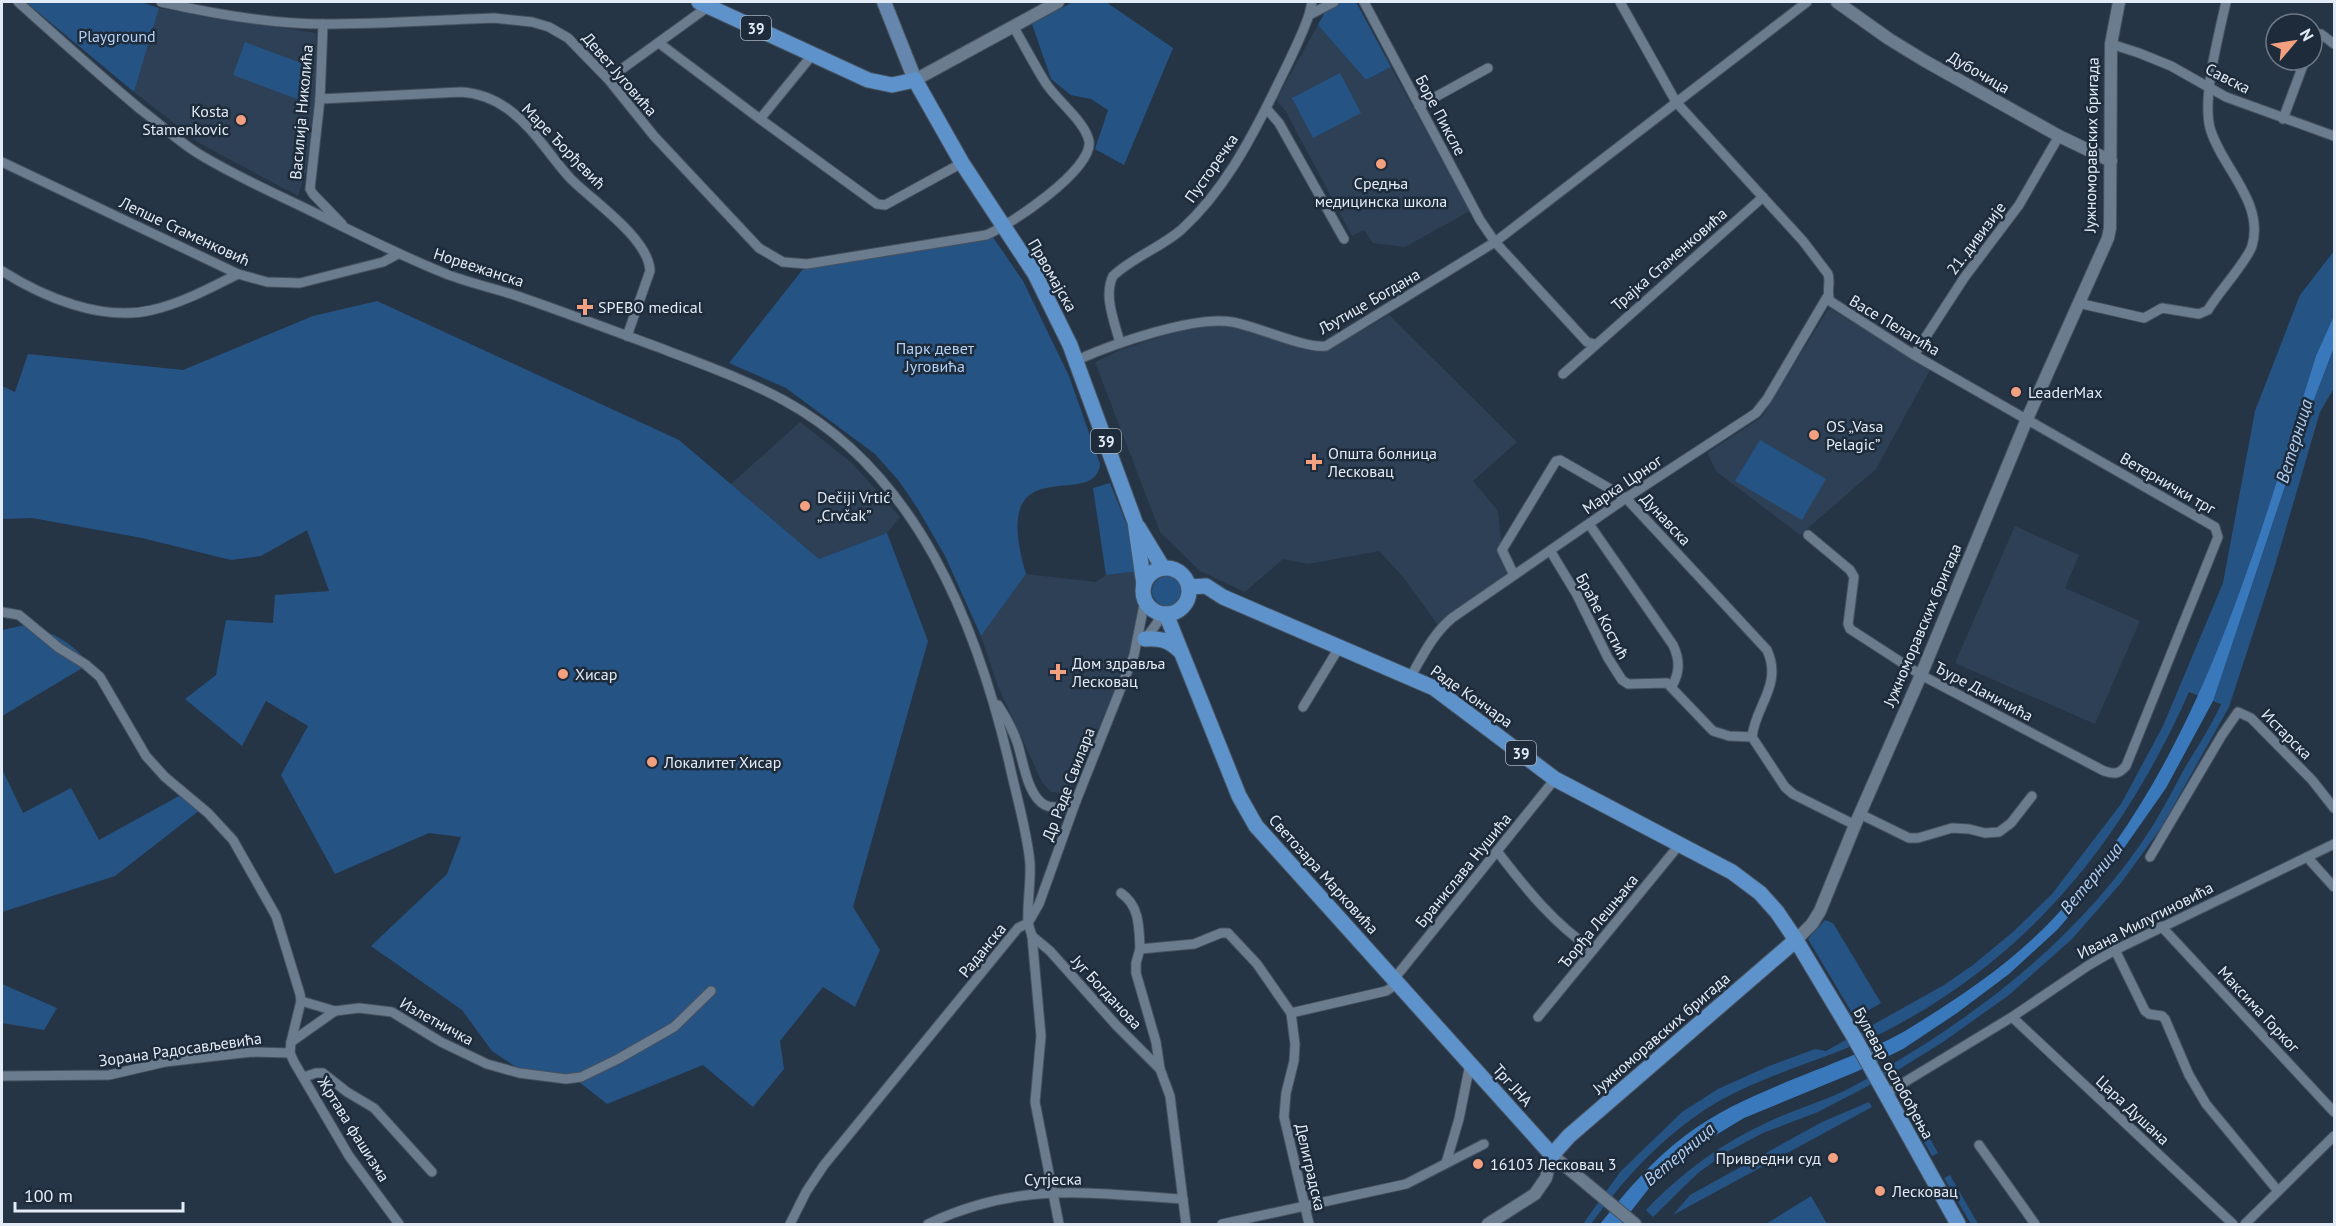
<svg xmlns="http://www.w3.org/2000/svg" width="2336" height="1226" viewBox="0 0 2336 1226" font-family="'PT Sans',sans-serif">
<rect width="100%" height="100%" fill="#263545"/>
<g fill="#2e4055">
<path d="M159,8l157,25v63l-10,75 -8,25 -97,-52 -67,-52z"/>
<path d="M1318,25l48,55 25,-13 79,144 -65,36 -32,-4 -9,-13 -12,6 -67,-126 -9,-10z"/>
<path d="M1829,308l101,62 -54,99 -76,66 -83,-63 -10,-19 55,-36z"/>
<path d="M1389,315l128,127 -44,39 25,30 4,39 12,25 -74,53 -36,-50 -25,-27 -71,13 -25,-5 -38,33 -45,-21 -40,-39 -65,-170 28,-13 68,-22 21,-3 17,1 101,24z"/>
<path d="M800,422l52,41 48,54 -13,16 -68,26 -88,-75z"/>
<path d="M2015,526l64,29 -14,33 75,33 -45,103 -140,-61z"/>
<path d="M1140,571l4,32 -14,52 -56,130 -12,8 -11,-1 -9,-10 -45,-98 -16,-48 45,-62 70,8 10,-7z"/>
</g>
<g fill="#255384">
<path d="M28,2h113l18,6 -25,84 -107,-89z"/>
<path d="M1073,2h33l67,46 -49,117 -29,-16 13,-39 -17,-11 -20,-4 -20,-16 -19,-55z"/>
<path d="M1341,2h15l35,65 -25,13 -48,-55 7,-13z"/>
<path d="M245,42l64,24 -12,33 -64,-24z"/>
<path d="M1340,73l21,40 -48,25 -21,-40z"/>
<path d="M990,233l33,48 46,95 31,88c-5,49 -113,-22 -74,110l-45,62 -36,-80 -27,-47 -19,-28 -24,-27 -89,-66 -57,-25 78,-99z"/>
<path d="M2334,251v137l-14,24 -46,157 -45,138 -68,121 -40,55 -49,56 -63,56 -66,47 -50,31 -75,39 -55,21 -36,19 -29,21 -45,44 -7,-7c36,-38 76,-67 124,-89 27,-12 54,-20 80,-33 118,-64 229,-147 302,-261 11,-18 21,-37 31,-56 13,-22 28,-44 38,-67l-32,-12c-65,146 -157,263 -301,338 -54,27 -115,41 -167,70 -53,30 -95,76 -130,124h-8l37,-52 62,-60 36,-23 51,-23 46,-17 11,2 118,-66 29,-20 41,-34 38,-37 69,-90 42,-78 60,-143 32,-172 45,-116z"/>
<path d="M377,301l302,139 140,119 68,-26 41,108 -75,266 27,43 -25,57 -32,-20 -43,54 4,28 -31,38 -50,-42 -96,39 -38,-30 -50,-5 -27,-18 -30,-41 -91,-64 76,-72 14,-37 -32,-4 -94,41 -54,-99 27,-49 -42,-25 -24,45 -57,-47 31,-24 10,-55 47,3 2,-28 54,-4 -22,-61 -46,26 -30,4 -89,-22 -110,-20 -30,1v-133l13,6 13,-38 155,16 130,-54z"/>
<path d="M1760,440l66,39 -24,41 -67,-39z"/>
<path d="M1110,483l19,47 11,41 -34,4 -13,-87z"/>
<circle cx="1167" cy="591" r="15"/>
<path d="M30,624c26,12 41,17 59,40l-87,52v-86z"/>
<path d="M3,771l20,42 48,-25 28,52 80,-44 21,14 -85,66 -113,36v-140z"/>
<path d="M1825,920l8,3 48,80 -26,15 -47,-79z"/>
<path d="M2,984l55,24 -13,22 -42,-7z"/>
<path d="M1907,1098l31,55 -6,3 -31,-55z"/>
<path d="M1869,1102l3,5 -199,108 17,-20 132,-73z"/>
<path d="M1950,1175l28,49h-7l-27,-46z"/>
<path d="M1811,1196l16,28h-61z"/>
</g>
<path fill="#3978bb" d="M2334,316v31l-21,55 -100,299 -47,87 -56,80 -52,61 -49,45 -52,39 -54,36 -45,22 -114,47 -48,29 -46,40 -29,37h-21c26,-32 52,-64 86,-89 45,-35 113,-57 165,-79 19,-8 37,-15 54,-25 52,-32 104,-66 147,-111 146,-153 202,-367 264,-564z"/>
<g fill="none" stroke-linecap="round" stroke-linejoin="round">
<defs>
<g id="minor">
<path d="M18,2c40,36 80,72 122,107 20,15 38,32 59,45 36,22 75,39 112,57 43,21 84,42 128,60 27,12 57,17 84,27 47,16 93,34 140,51 41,16 84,31 122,52 132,72 191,222 224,361 7,33 18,68 21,101 1,20 -3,40 -2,60l-10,5 -194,237 -18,27 -16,32"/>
<path d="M161,2c53,12 108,22 163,22 56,0 113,-4 170,-6l38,4 17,5 19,11 40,41 46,57 105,112 24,14 24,2 179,-29c23,-9 108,-66 103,-94 -4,-20 -33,-41 -44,-59 -11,-18 -21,-37 -32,-56"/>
<path d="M1364,2l116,218 15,22 92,100 8,2"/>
<path d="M1620,2l56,100 127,139 25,33c3,9 -2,18 2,27l84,54 301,172 3,10 -92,229c-8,9 -12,8 -22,5l-183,-96 -71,-46 -2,-5 6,-47 -4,-7 -42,-35"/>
<path d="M1309,15l3,-13"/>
<path d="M323,24l-3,75 -10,90 3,5 29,30"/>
<path d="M2312,42l5,-8h4l13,10"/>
<path d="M659,43l101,76 53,-65"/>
<path d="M2111,44l28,9 32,13 55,31 108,39"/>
<path d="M608,79l101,-73"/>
<path d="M320,99l141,-7c18,1 33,7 47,17 26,19 41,46 62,69 21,22 79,60 80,93l-23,65"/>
<path d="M1419,106l69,-38"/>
<path d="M1266,108l13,15 65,116"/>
<path d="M760,119l117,85 8,1 77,-42"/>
<path d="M2283,119l22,-59"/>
<path d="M2,162l236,112 29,8 33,1 83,-21 15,-8"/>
<path d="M2,271c41,26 100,51 150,39 30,-7 58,-22 86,-36"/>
<path d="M2078,303l66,15 18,-10 37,6 9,-4c9,-16 40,-50 44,-64 13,-44 -31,-79 -42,-118 -8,-31 9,-94 16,-126"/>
<path d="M1120,343c-5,-20 -17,-47 -7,-67 20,-19 47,-28 68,-46 42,-38 69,-89 94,-140 12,-25 25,-49 34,-75l25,-13"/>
<path d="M1914,355l50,-77 55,-73 40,-69"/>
<path d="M1077,360c36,-16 118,-45 155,-38 24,4 74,27 94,24l169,-104 312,-240"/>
<path d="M1563,374l200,-177"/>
<path d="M1589,524l84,121c7,15 7,27 -1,41"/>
<path d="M1551,552l26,43 31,63 14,22 6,4 39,-1 46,48 16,5 23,1 33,50 8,7 62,31"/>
<path d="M1514,575l-12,-25 54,-89 4,-1 66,38 141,152c16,35 -12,56 -15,87"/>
<path d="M2,612l17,3 40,33 26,16 15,13 46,79 19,21 43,36 25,27 43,76 24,78 1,7 -10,41 -1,11 4,9 55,94 50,68"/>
<path d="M1144,641l13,-18 4,-9"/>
<path d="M1411,676c12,-21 22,-42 41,-58l174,-120 130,-85 11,-14 60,-102"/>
<path d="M998,705c8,12 14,23 19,37 6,17 10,54 28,63 10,5 21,0 31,-4"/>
<path d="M1303,707l37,-61"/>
<path d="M1860,814l49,24h9l34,-10 17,1 16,4 14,-1 12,-9 21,-27"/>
<path d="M1497,851c29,38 57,73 96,99"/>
<path d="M2150,857l72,-122 16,-23 13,6 61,62 22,28"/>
<path d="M2307,857l27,30"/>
<path d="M1121,893c19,13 18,35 19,56l54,-5 27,-11h7l29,31 34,49 4,31 -1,17 -8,32 -2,24 25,107"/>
<path d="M2161,926l173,186"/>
<path d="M1032,936l18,15 66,74 44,44 10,27 16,128"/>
<path d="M1140,949l-4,14v10l20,69 4,27"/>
<path d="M2115,950l30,61 4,3 13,2 3,3 24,56 17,29 72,87"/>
<path d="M1394,979l161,-200"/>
<path d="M301,1001l34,10 24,-3 33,4 49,30 46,22 32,9 47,6 15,-2 37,-18 56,-32 37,-36"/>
<path d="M1291,1013l95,-22 13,-8"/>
<path d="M1538,1017l142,-173"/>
<path d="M2012,1017l221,207"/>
<path d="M291,1042l44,-31"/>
<path d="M2,1076l107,-1 56,-13 86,-10 39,1"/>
<path d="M304,1077l12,-4h7l24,19 27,16 58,64"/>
<path d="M1885,1094l127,-77 77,-52 26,-15 219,-106"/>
<path d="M1979,1145l56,79"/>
<path d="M1446,1163l13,-44 11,-55"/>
<path d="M928,1224c90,-43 159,-31 255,-25"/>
<path d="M1059,1224l-24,-122 6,-66 -9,-100 -4,-13 11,-19 37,-103 58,-146 11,-55"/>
<path d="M1222,1224l184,-40 78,-40"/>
<path d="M2245,1224l89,-88"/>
</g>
<g id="tertiary">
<path d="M1837,2l52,37 36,22 134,75 52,25"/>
<path d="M915,80l143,-78"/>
<path d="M1796,940l16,-16 8,-13 35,-86 66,-150 106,-256 81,-181 2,-10 1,-184 8,-42"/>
<path d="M1488,1224l47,-30 11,-16 6,-23 83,69"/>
</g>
<path id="secondary" d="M884,2l31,78"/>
<g id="primary">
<path d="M699,2l169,78 24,5 23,-5 47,83 73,111 35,71 65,177 9,63"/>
<path d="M1138,527l25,41"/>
<circle cx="1166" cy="591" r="23"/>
<path d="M1189,587l17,-1 17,11 211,91 121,91 177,93 28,21 17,19 19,28 58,97 104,187"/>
<path d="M1166,614l73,182 17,30 296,329 17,-19 227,-196"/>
<path d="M1145,639c17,-1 25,2 36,13"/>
</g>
</defs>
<use href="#minor" stroke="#465260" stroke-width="11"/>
<use href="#tertiary" stroke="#465260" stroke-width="14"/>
<use href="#secondary" stroke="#465260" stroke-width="16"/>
<use href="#primary" stroke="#465260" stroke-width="17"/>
<use href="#minor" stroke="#6c7c8f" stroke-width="9"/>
<use href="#tertiary" stroke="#6c7c8f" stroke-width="12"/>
<use href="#secondary" stroke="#6587ad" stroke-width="14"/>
<use href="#primary" stroke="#5e92ca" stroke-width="15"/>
</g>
<g fill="#f2a080" stroke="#1d2b3b" stroke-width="2">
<circle cx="241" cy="120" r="6"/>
<circle cx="1381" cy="164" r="6"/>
<path d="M582 298h6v6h6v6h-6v6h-6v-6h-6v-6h6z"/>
<circle cx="2016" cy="392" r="6"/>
<circle cx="1814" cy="435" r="6"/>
<path d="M1311 453h6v6h6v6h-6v6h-6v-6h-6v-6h6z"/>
<circle cx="805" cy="506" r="6"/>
<path d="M1055 663h6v6h6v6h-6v6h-6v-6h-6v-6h6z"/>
<circle cx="563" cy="674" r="6"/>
<circle cx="652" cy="762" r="6"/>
<circle cx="1833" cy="1158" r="6"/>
<circle cx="1478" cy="1164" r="6"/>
<circle cx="1880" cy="1191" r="6"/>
</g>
<g text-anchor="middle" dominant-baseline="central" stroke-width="5" stroke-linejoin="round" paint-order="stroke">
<g fill="#1d2b3b" stroke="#a7b1be" stroke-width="1.5">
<rect x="741" y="16" width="30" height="24" rx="4.5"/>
<rect x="1091" y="429" width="30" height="24" rx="4.5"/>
<rect x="1506" y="741" width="30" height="24" rx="4.5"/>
</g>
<g font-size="15" font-weight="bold" fill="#e2ebf6">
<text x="756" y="28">39</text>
<text x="1106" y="441">39</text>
<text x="1521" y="753">39</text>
</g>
<g font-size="16" fill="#b2d1f5" stroke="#1d2b3b">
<text x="117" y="36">Playground</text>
<text x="935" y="348">Парк девет<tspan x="935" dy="18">Југовића</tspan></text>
</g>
<g font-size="16" fill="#e2ebf6" stroke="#1d2b3b">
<text transform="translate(1979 72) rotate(30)">Дубочица</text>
<text transform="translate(620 74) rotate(49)">Девет Југовића</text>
<text transform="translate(2228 78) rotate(27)">Савска</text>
<text transform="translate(301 112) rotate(-85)">Василија Николића</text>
<text transform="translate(1441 115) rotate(62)">Боре Пиксле</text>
<text transform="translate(2091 145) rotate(-89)">Јужноморавских бригада</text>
<text transform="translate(564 146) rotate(46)">Маре Ђорђевић</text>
<text transform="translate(1211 168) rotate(-55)">Пусторечка</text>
<text transform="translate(185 231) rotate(25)">Лепше Стаменковић</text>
<text transform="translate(1976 238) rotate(-53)">21. дивизије</text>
<text transform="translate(1669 259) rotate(-41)">Трајка Стаменковића</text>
<text transform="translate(479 267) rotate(18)">Норвежанска</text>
<text transform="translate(1053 275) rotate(60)">Првомајска</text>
<text transform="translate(1369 301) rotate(-30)">Љутице Богдана</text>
<text transform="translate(1895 325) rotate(31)">Васе Пелагића</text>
<text transform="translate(2168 483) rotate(30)">Ветернички трг</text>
<text transform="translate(1622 484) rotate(-34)">Марка Црног</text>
<text transform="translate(1666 519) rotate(47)">Дунавска</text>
<text transform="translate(1603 616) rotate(62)">Браће Костић</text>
<text transform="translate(1922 625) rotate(-67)">Јужноморавских бригада</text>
<text transform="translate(1984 691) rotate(28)">Ђуре Даничића</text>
<text transform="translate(1472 696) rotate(35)">Раде Кончара</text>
<text transform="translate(2287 734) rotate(45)">Истарска</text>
<text transform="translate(1068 784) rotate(-69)">Др Раде Свилара</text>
<text transform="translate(1463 870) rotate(-51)">Бранислава Нушића</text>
<text transform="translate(1324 874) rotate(48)">Светозара Марковића</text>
<text transform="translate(2145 920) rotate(-27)">Ивана Милутиновића</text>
<text transform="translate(1598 921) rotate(-51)">Ђорђа Лешњака</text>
<text transform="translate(982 950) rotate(-51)">Раданска</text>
<text transform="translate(1107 992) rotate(47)">Југ Богданова</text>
<text transform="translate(2259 1009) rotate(47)">Максима Горког</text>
<text transform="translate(437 1021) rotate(29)">Излетничка</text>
<text transform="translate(1661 1033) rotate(-41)">Јужноморавских бригада</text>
<text transform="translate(180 1049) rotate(-8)">Зорана Радосављевића</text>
<text transform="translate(1894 1073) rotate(61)">Булевар ослобођења</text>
<text transform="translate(1513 1085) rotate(48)">Трг ЈНА</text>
<text transform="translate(2133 1110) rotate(43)">Цара Душана</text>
<text transform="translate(354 1129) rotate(58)">Жртава фашизма</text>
<text transform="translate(1311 1167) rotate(77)">Делиградска</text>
<text transform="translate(1053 1179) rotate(-1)">Сутјеска</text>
</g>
<g font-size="16" fill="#e2ebf6" stroke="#1d2b3b" text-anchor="start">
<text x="229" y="111" text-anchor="end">Kosta<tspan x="229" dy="18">Stamenkovic</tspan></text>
<text x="1381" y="183" text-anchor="middle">Средња<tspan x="1381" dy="18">медицинска школа</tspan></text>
<text x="598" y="307">SPEBO medical</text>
<text x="2028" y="392">LeaderMax</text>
<text x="1826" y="426">OS „Vasa<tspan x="1826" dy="18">Pelagic”</tspan></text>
<text x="1328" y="453">Општа болница<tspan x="1328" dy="18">Лесковац</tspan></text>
<text x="817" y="497">Dečiji Vrtić<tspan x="817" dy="18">„Crvčak”</tspan></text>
<text x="1072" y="663">Дом здравља<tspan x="1072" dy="18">Лесковац</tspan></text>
<text x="575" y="674">Хисар</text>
<text x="664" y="762">Локалитет Хисар</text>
<text x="1821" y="1158" text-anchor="end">Привредни суд</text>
<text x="1490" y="1164">16103 Лесковац 3</text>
<text x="1892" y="1191">Лесковац</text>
</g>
<g font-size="18" font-style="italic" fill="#aecdf1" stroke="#1d2b3b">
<text transform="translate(2294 441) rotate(-73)">Ветерница</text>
<text transform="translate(2091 878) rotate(-50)">Ветерница</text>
<text transform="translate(1679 1154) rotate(-40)">Ветерница</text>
</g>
</g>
<rect width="2336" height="1226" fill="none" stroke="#e2ebf6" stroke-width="6"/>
<g transform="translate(2294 42) rotate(61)"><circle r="28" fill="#1d2b3b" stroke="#6c7886" stroke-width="1.5"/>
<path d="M0-4.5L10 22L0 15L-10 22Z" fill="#f2a080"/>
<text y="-9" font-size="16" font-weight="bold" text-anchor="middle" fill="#e2ebf6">N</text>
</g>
<path d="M15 1202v9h168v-9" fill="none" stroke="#e2ebf6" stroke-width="3"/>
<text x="24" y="1202" font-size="18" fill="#e2ebf6" stroke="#1d2b3b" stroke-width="4.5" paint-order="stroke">100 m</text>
</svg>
